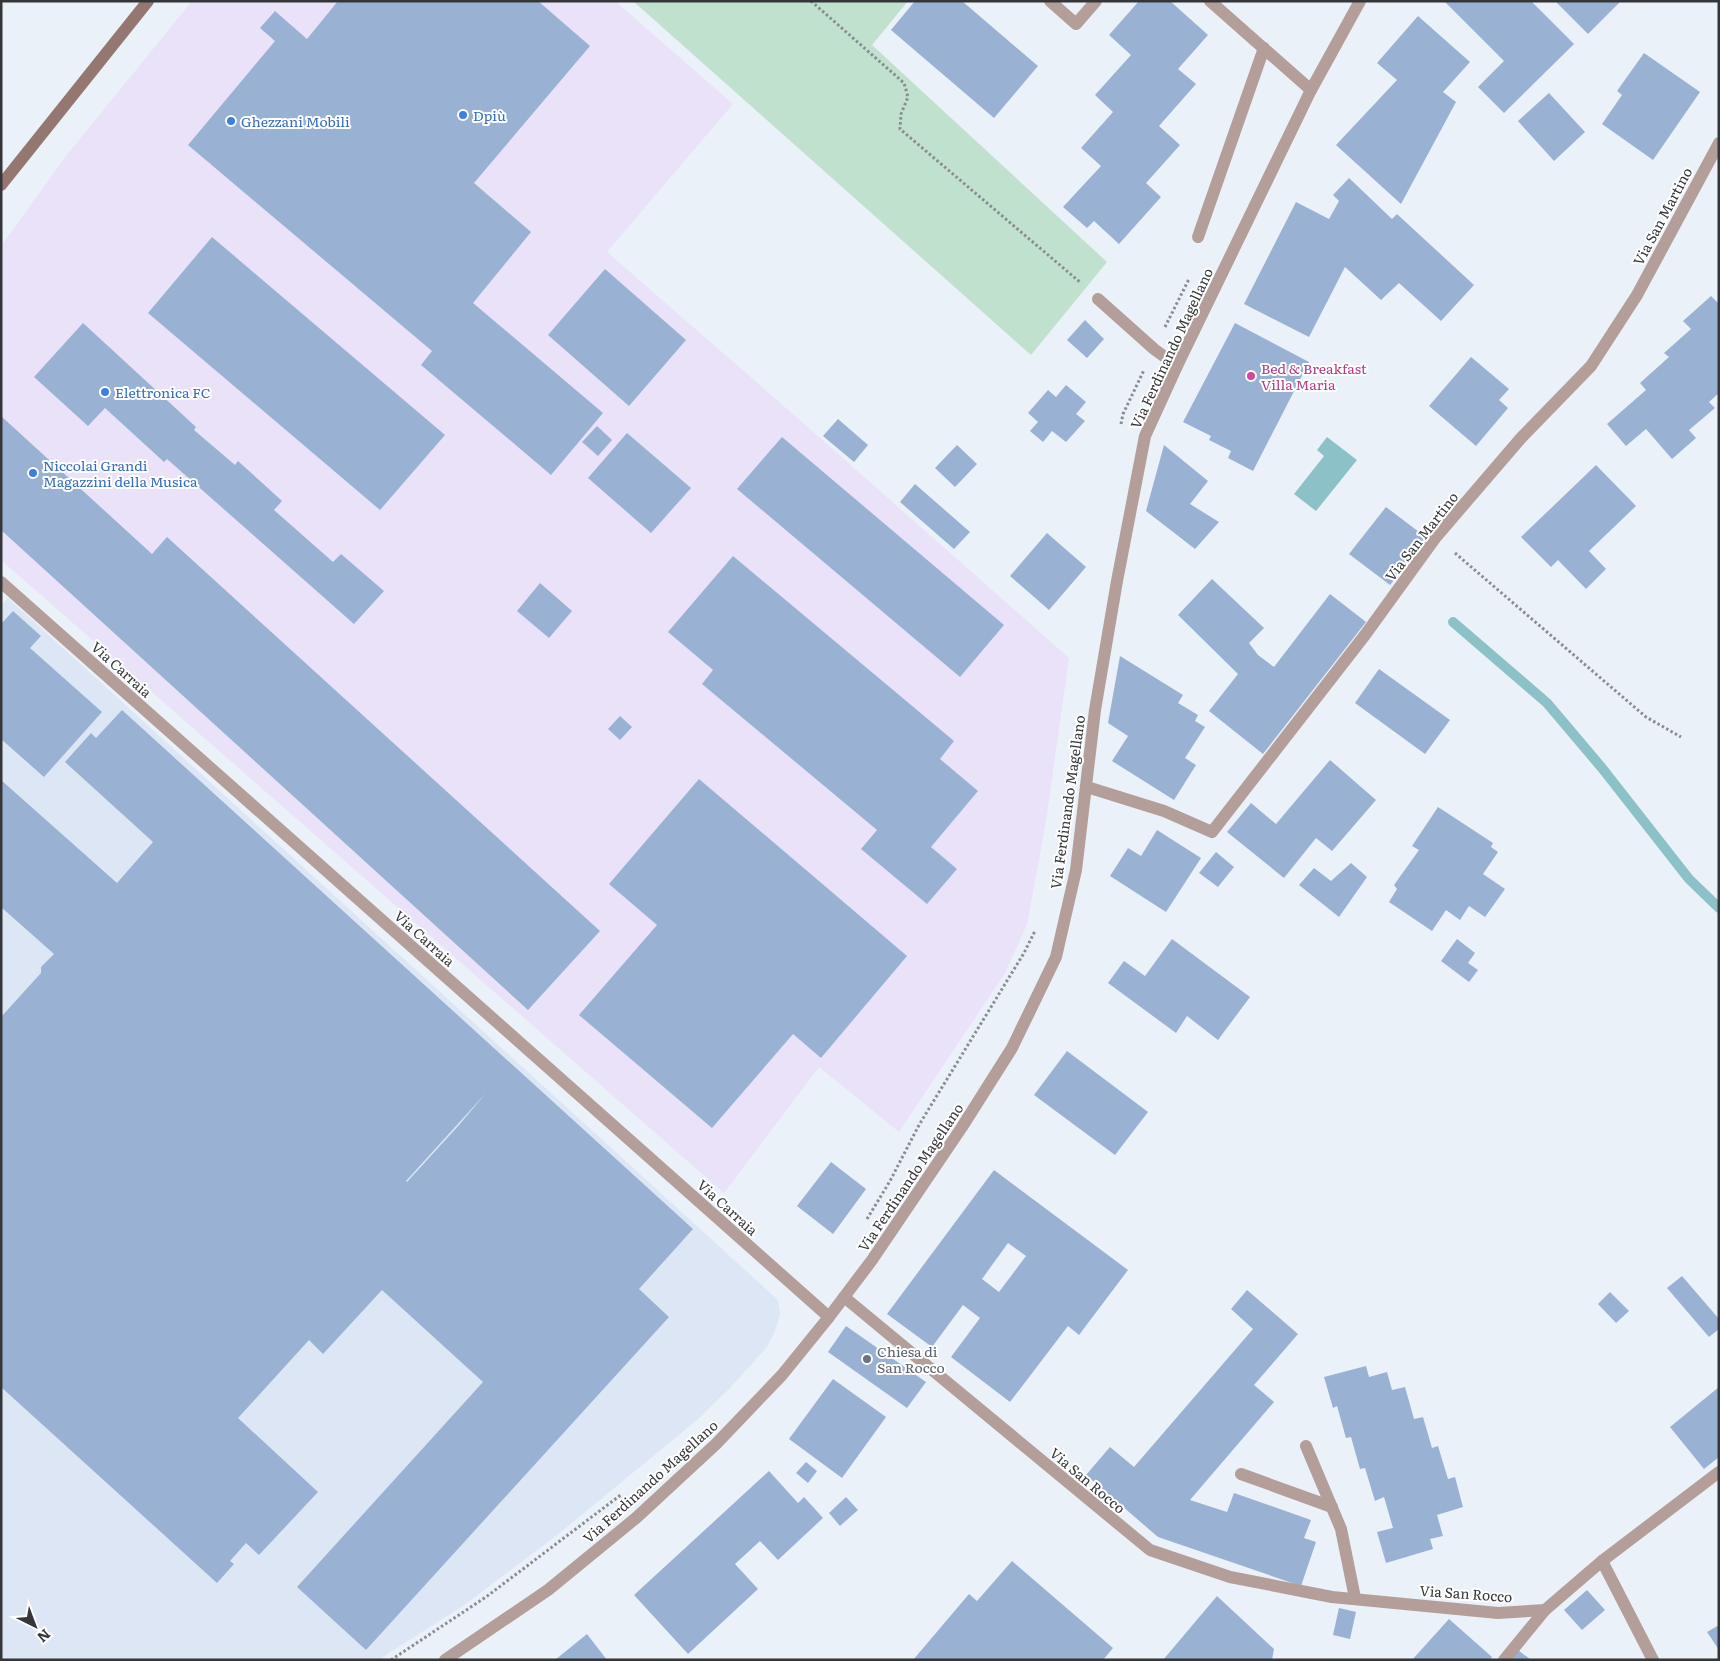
<svg xmlns="http://www.w3.org/2000/svg" width="1720" height="1661" viewBox="0 0 1720 1661" font-family="Literata,serif">
<rect width="100%" height="100%" fill="#ebf1f8"/>
<path fill="#e9e2f8" d="M192,1h423l118,103 -126,148 170,148 292,258 -23,163 -19,104 -22,48 -106,159 -80,-65 -95,126 -723,-633v-314l65,-90z"/>
<path fill="#dde6f4" d="M8,598l770,702 2,14 -5,17 -8,16 -36,40 -33,32 -137,113 -98,74 -85,54h-377v-1055z"/>
<path fill="#c0e1ce" d="M633,1h275l-36,44 235,217 -76,93z"/>
<path fill="#8cc2c7" d="M1327,437l30,23 -41,51 -22,-17 30,-38 -7,-6z"/>
<g fill="none" stroke-linecap="round" stroke-linejoin="round">
<path stroke="#8cc2c7" stroke-width="10" d="M1453,622l94,81 55,65 87,111 30,29"/>
</g>
<g fill="#99b2d4" fill-rule="evenodd">
<path d="M338,1h200l52,45 -116,137 57,49 -58,71 130,110 -52,62 -130,-110 11,-14 -244,-206 87,-104 -15,-13 15,-17 32,28z"/>
<path d="M915,1h47l76,65 -44,52 -103,-88z"/>
<path d="M1139,1h31l38,34 -30,34 18,15 -37,42 21,19 -34,38 15,14 -42,47 -25,-23 -7,7 -24,-21 38,-41 -20,-18 32,-36 -18,-17 36,-40 -22,-20z"/>
<path d="M1444,1h87l43,43 -70,69 -26,-26 26,-26z"/>
<path d="M1555,1h66l-33,33z"/>
<path d="M1418,16l52,46 -27,30 13,10 -55,102 -65,-59 61,-65 -20,-17z"/>
<path d="M1644,53l56,39 -47,68 -51,-36 20,-29 -5,-4z"/>
<path d="M1549,93l36,39 -31,29 -36,-40z"/>
<path d="M1349,178l43,41 5,-5 77,71 -33,36 -42,-38 -18,17 -36,-33 -36,70 -65,-33 52,-102 33,17 10,-18 -6,-6z"/>
<path d="M212,237l233,198 -65,75 -232,-197z"/>
<path d="M605,269l81,71 -57,66 -81,-71z"/>
<path d="M1711,296l8,8v89l-10,9 6,6 -26,22 7,8 -24,21 -26,-30 -20,17 -19,-22 39,-34 -6,-7 29,-26 -5,-4 27,-24 -8,-8z"/>
<path d="M1085,320l19,19 -17,19 -20,-18z"/>
<path d="M83,323l113,104 -2,3 41,35 3,-4 44,40 -8,9 59,52 8,-8 43,37 -30,33 -187,-165 -3,3 -59,-54 -17,18 -54,-49z"/>
<path d="M1235,323l74,39 -56,109 -25,-13 3,-7 -22,-11 2,-4 -28,-14z"/>
<path d="M1471,357l38,32 -10,11 9,8 -32,38 -47,-40z"/>
<path d="M1066,385l20,17 -10,12 9,7 -19,21 -14,-11 -9,11 -13,-11 8,-9 -10,-9 20,-23 8,7z"/>
<path d="M1,416l151,138 15,-17 433,394 -72,79 -527,-480z"/>
<path d="M838,419l30,26 -14,17 -31,-26z"/>
<path d="M597,426l15,14 -14,16 -16,-14z"/>
<path d="M627,433l64,55 -40,45 -63,-55z"/>
<path d="M782,437l222,188 -44,52 -223,-188z"/>
<path d="M957,445l20,19 -22,23 -20,-19z"/>
<path d="M1164,445l44,36 -18,23 29,18 -24,27 -49,-38z"/>
<path d="M1596,465l40,41 -47,45 17,18 -20,20 -28,-29 -7,7 -30,-30z"/>
<path d="M915,484l55,48 -16,17 -54,-47z"/>
<path d="M1386,507l41,31 -37,47 -41,-31z"/>
<path d="M1047,533l39,34 -37,43 -39,-34z"/>
<path d="M733,556l221,185 -14,18 38,32 -47,56 26,22 -30,35 -66,-55 16,-19 -175,-146 11,-14 -45,-38z"/>
<path d="M1212,579l52,49 -15,15 9,12 16,12 56,-73 36,28 -103,132 -54,-43 29,-37 -60,-59z"/>
<path d="M540,583l32,28 -23,27 -32,-27z"/>
<path d="M13,611l28,25 -11,12 72,64 -58,65 -43,-38v-115z"/>
<path d="M1120,656l63,39 -5,8 20,12 -3,6 10,6 -20,31 11,7 -22,35 -62,-39 16,-25 -20,-13z"/>
<path d="M1379,669l71,51 -25,34 -70,-51z"/>
<path d="M122,710l571,519 -54,60 30,28 -303,333 -69,-63 186,-205 -101,-92 -59,64 -14,-14 -71,78 80,74 -59,63 -13,-12 -16,18 4,3 -17,19 -216,-196v-370l40,-44v-6l13,-13 -53,-47v-127l116,103 36,-41 -88,-80 26,-29 5,5zM486,1093l-27,32 -52,57 -1,-1z"/>
<path d="M620,716l12,11 -12,13 -12,-11z"/>
<path d="M1330,760l46,40 -44,51 -16,-13 -32,40 -57,-46 24,-29 25,21z"/>
<path d="M699,779l208,177 -86,102 -28,-24 -81,94 -133,-113 78,-90 -48,-41z"/>
<path d="M1438,807l55,36 -2,4 7,5 -15,22 22,15 -20,28 -16,-11 -9,14 -14,-10 -14,21 -43,-29 8,-13 -3,-4 25,-35 -7,-4z"/>
<path d="M1157,830l44,28 -35,54 -56,-36 18,-28 13,8z"/>
<path d="M1216,852l18,15 -16,20 -19,-14z"/>
<path d="M1351,863l16,14 -28,40 -40,-32 15,-17 17,13z"/>
<path d="M1172,939l78,58 -32,43 -31,-24 -11,17 -68,-50 16,-22 21,15z"/>
<path d="M1457,939l18,14 -7,10 10,7 -9,12 -28,-21z"/>
<path d="M1067,1051l81,61 -33,43 -81,-60z"/>
<path d="M831,1162l35,27 -33,45 -36,-28z"/>
<path d="M994,1170l134,100 -49,65 -11,-9 -58,76 -59,-45 29,-39 -17,-13 -31,42 -45,-33zM1008,1243l18,13 -27,36 -17,-13z"/>
<path d="M1682,1276l37,43v10l-10,8 -42,-49z"/>
<path d="M1247,1290l51,44 -44,51 20,17 -84,98 37,12 7,-19 77,27 -7,18 12,4 -15,44 -143,-49 -72,-62 24,-28 24,20 119,-138 -22,-20z"/>
<path d="M1610,1292l19,19 -13,12 -18,-19z"/>
<path d="M846,1326l80,56 -19,26 -79,-56z"/>
<path d="M1366,1366l3,11 18,-5 5,18 13,-3 9,32 9,-2 9,31 6,-2 10,33 7,-2 8,30 -26,8 6,21 -13,3 3,10 -47,14 -9,-31 16,-4 -9,-31 -9,4 -10,-33 -5,1 -9,-32 -5,1 -9,-32 -4,2 -9,-31z"/>
<path d="M833,1379l53,38 -44,61 -53,-39z"/>
<path d="M1719,1387v70l-15,12 -34,-42z"/>
<path d="M806,1462l11,9 -9,12 -12,-10z"/>
<path d="M769,1471l29,32 6,-6 19,21 -45,42 -18,-19 -25,23 23,25 -70,65 -54,-59z"/>
<path d="M846,1497l12,13 -18,16 -11,-13z"/>
<path d="M1012,1561l101,87 -10,12h-190l56,-66 8,7z"/>
<path d="M1587,1590l18,20 -23,20 -18,-20z"/>
<path d="M1217,1596l57,53 -2,11h-109z"/>
<path d="M1339,1608l17,4 -6,27 -17,-4z"/>
<path d="M1449,1619l43,38 -2,3h-78z"/>
<path d="M1719,1625v25l-12,-18z"/>
<path d="M587,1634l20,26h-52z"/>
<path d="M1518,1650l13,10h-20z"/>
</g>
<g fill="none" stroke-linecap="round" stroke-linejoin="round">
<g stroke="#898c91" stroke-width="3" stroke-dasharray="2.5 2.5" stroke-linecap="butt">
<path d="M811,1l93,82 4,14 -7,17 -1,15 181,154"/>
<path d="M1165,327l24,-48"/>
<path d="M1121,424l2,-10 21,-44"/>
<path d="M1455,553l191,164 35,20"/>
<path d="M867,1219l23,-38 29,-56 105,-172 11,-22"/>
<path d="M391,1660l95,-63 136,-103"/>
</g>
<g stroke="#b39e99" stroke-width="12">
<path d="M1198,237l66,-189"/>
<path d="M1098,299l56,50 23,17"/>
<path d="M1306,1446l35,83 14,69"/>
<path d="M1241,1474l91,33"/>
</g>
<g stroke="#b39e99" stroke-width="12">
<path d="M1050,1l26,23 20,-23"/>
<path d="M1210,1l101,89"/>
<path d="M1,582l828,735"/>
<path d="M1087,787l77,24 48,21 153,-197 71,-98 85,-99 70,-72 46,-71 82,-152"/>
<path d="M844,1297l306,253 80,27 102,20 166,16 47,-3"/>
<path d="M1602,1561l51,99"/>
<path d="M445,1660l103,-70 88,-72 80,-74 66,-69 47,-58 43,-57 90,-133 50,-79 44,-91 20,-87 19,-160 22,-129 28,-145 32,-70 134,-276 49,-89"/>
<path d="M1504,1660l41,-50 57,-49 117,-89"/>
</g>
<path stroke="#947770" stroke-width="12" d="M1,185l147,-184"/>
</g>
<g fill="#3f7fe0" stroke="#fff" stroke-width="2">
<circle cx="463" cy="115" r="5"/>
<circle cx="231" cy="121" r="5"/>
<circle cx="105" cy="392" r="5"/>
<circle cx="33" cy="473" r="5"/>
</g>
<circle fill="#d1479c" stroke="#fff" stroke-width="2" cx="1251" cy="376" r="5"/>
<circle fill="#6b7280" stroke="#fff" stroke-width="2" cx="867" cy="1359" r="5"/>
<g text-anchor="middle" dominant-baseline="central" stroke-width="4" stroke-linejoin="round" paint-order="stroke">
<g font-size="14" fill="#366cbe" stroke="#fff" text-anchor="start">
<text x="473" y="115">Dpiù</text>
<text x="241" y="121">Ghezzani Mobili</text>
<text x="115" y="392">Elettronica FC</text>
<text x="43" y="465">Niccolai Grandi<tspan x="43" dy="16">Magazzini della Musica</tspan></text>
</g>
<g font-size="14" fill="#343639" stroke="#fff">
<text transform="translate(1662 216) rotate(-62)">Via San Martino</text>
<text transform="translate(1171 348) rotate(-65)">Via Ferdinando Magellano</text>
<text transform="translate(1421 536) rotate(-52)">Via San Martino</text>
<text transform="translate(122 669) rotate(42)">Via Carraia</text>
<text transform="translate(1067 802) rotate(-82)">Via Ferdinando Magellano</text>
<text transform="translate(425 938) rotate(42)">Via Carraia</text>
<text transform="translate(910 1177) rotate(-56)">Via Ferdinando Magellano</text>
<text transform="translate(728 1207) rotate(42)">Via Carraia</text>
<text transform="translate(1088 1480) rotate(40)">Via San Rocco</text>
<text transform="translate(650 1481) rotate(-42)">Via Ferdinando Magellano</text>
<text transform="translate(1466 1593) rotate(4)">Via San Rocco</text>
</g>
<g font-size="14" fill="#b23c85" stroke="#fff" text-anchor="start">
<text x="1261" y="368">Bed &amp; Breakfast<tspan x="1261" dy="16">Villa Maria</tspan></text>
</g>
<g font-size="14" fill="#5b616d" stroke="#fff" text-anchor="start">
<text x="877" y="1351">Chiesa di<tspan x="877" dy="16">San Rocco</tspan></text>
</g>
</g>
<rect width="1720" height="1661" fill="none" stroke="#343639" stroke-width="5"/>
<g transform="translate(35 1626) rotate(138)" stroke="#ffffff" stroke-width="4" paint-order="stroke">
<path d="M0-4L9 19L0 12L-9 19Z" fill="#343639"/>
<text y="-8" font-size="14" font-weight="bold" text-anchor="middle" fill="#343639">N</text>
</g>
</svg>
